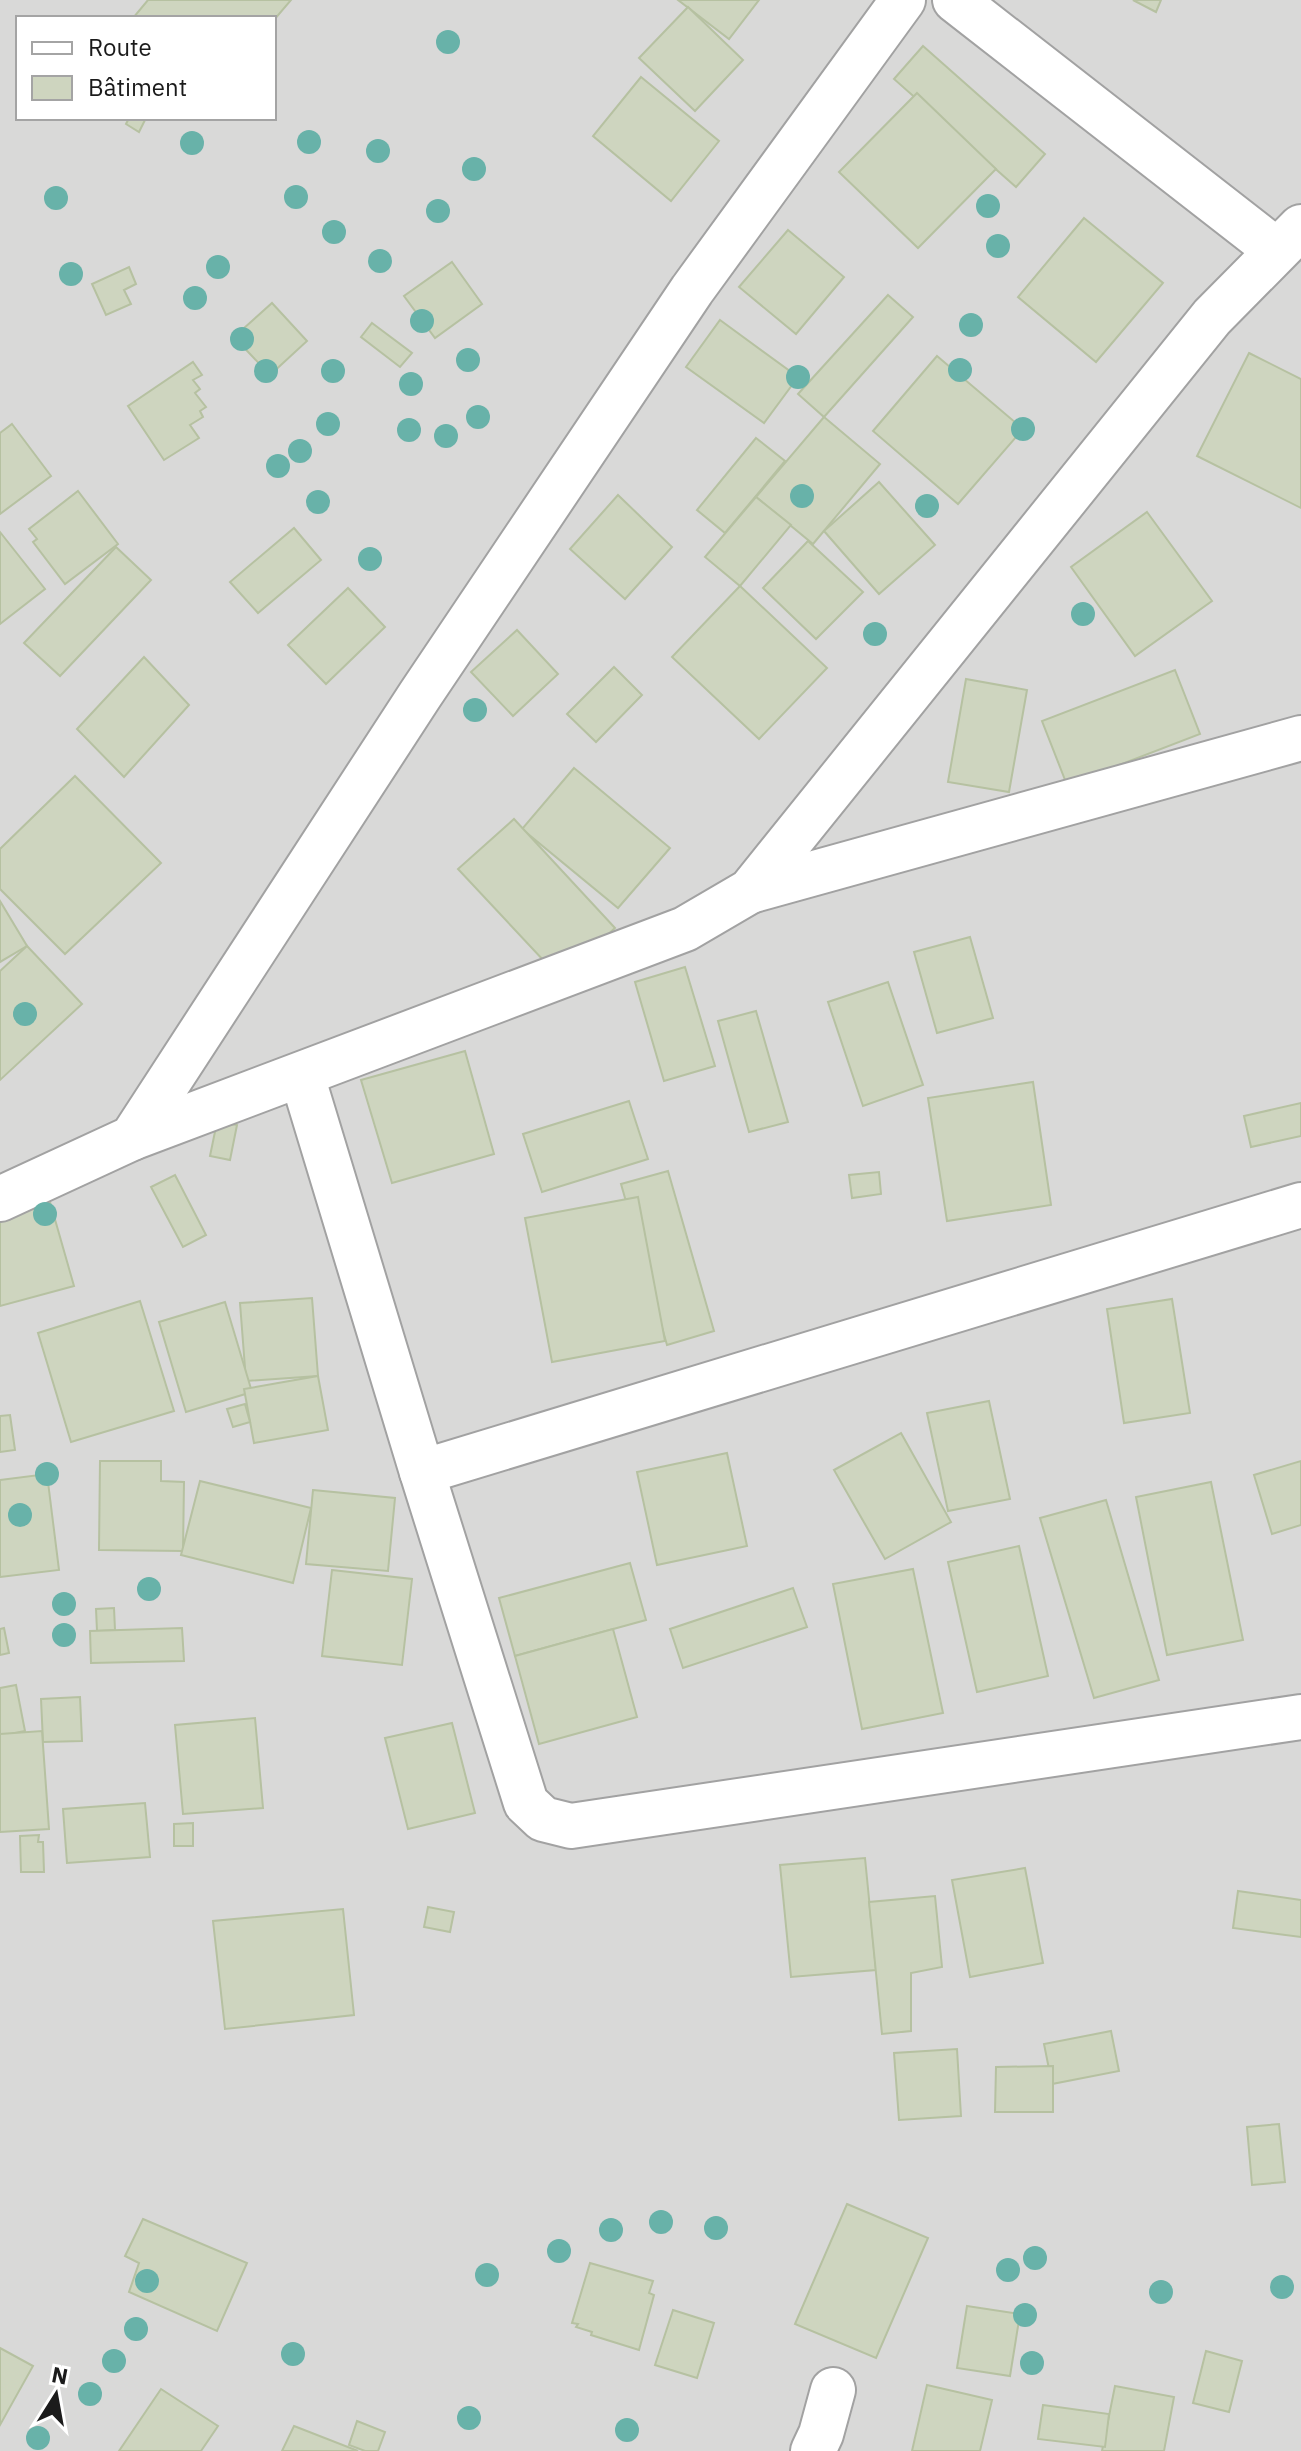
<svg xmlns="http://www.w3.org/2000/svg" width="1301" height="2451" viewBox="0 0 1301 2451" font-family="'IBM Plex Sans',sans-serif">
<rect width="100%" height="100%" fill="#e6eedf"/>
<path fill="#d9d9d8" fill-rule="evenodd" d="M0,0h1301v2451h-1301zM18,18h256v100h-256z"/>
<g fill="#ced5bf" stroke="#b6c1a1" stroke-width="2">
<path d="M148,0h143l-17,20 -141,-2z"/>
<path d="M678,0h81l-30,39z"/>
<path d="M1133,0h28l-5,12z"/>
<path d="M688,7l55,53 -48,51 -56,-53z"/>
<path d="M923,46l122,108 -29,33 -122,-108z"/>
<path d="M641,77l78,64 -48,60 -78,-65z"/>
<path d="M917,93l79,76 -78,79 -79,-76z"/>
<path d="M129,118h17l-7,14 -13,-8z"/>
<path d="M1084,218l79,65 -67,79 -78,-65z"/>
<path d="M788,230l56,47 -48,57 -57,-47z"/>
<path d="M452,262l30,42 -47,34 -31,-42z"/>
<path d="M129,267l7,17 -12,6 7,14 -25,11 -14,-31z"/>
<path d="M888,295l25,22 -89,100 -26,-23z"/>
<path d="M272,303l35,38 -37,34 -36,-38z"/>
<path d="M720,320l78,57 -34,46 -78,-56z"/>
<path d="M372,323l40,30 -12,14 -39,-30z"/>
<path d="M1249,353l52,26v129l-104,-52z"/>
<path d="M937,356l86,73 -65,75 -85,-73z"/>
<path d="M193,362l9,13 -9,5 7,9 -5,4 11,14 -6,4 3,6 -13,8 9,13 -35,22 -36,-54z"/>
<path d="M824,417l56,47 -67,80 -57,-47z"/>
<path d="M12,424l39,52 -51,38v-81z"/>
<path d="M756,438l29,23 -60,72 -28,-23z"/>
<path d="M879,482l56,63 -56,49 -55,-63z"/>
<path d="M78,491l40,53 -53,40 -32,-42 4,-3 -8,-10z"/>
<path d="M618,495l54,52 -47,52 -55,-50z"/>
<path d="M756,497l35,28 -51,61 -35,-29z"/>
<path d="M1147,512l65,89 -77,55 -64,-89z"/>
<path d="M294,528l27,32 -63,53 -28,-31z"/>
<path d="M0,532l45,57 -45,35z"/>
<path d="M808,541l55,51 -47,47 -53,-51z"/>
<path d="M116,547l35,33 -91,96 -36,-33z"/>
<path d="M740,586l87,82 -68,71 -87,-82z"/>
<path d="M348,588l37,39 -59,57 -38,-39z"/>
<path d="M517,630l41,44 -45,42 -42,-44z"/>
<path d="M144,657l45,48 -65,72 -47,-48z"/>
<path d="M614,667l28,28 -46,47 -29,-28z"/>
<path d="M1175,670l25,64 -133,51 -25,-64z"/>
<path d="M966,679l61,11 -18,102 -61,-10z"/>
<path d="M574,768l96,80 -52,60 -96,-79z"/>
<path d="M75,776l86,87 -96,91 -65,-65v-40z"/>
<path d="M514,819l101,109 -55,50 -102,-109z"/>
<path d="M0,901l27,45 -27,16z"/>
<path d="M970,937l23,81 -56,15 -23,-81z"/>
<path d="M27,946l55,58 -82,76v-109z"/>
<path d="M685,967l30,99 -51,15 -29,-99z"/>
<path d="M888,982l35,103 -60,21 -35,-104z"/>
<path d="M756,1011l32,111 -39,10 -31,-111z"/>
<path d="M465,1051l29,103 -102,29 -31,-103z"/>
<path d="M1033,1082l18,123 -104,16 -19,-123z"/>
<path d="M629,1101l19,58 -106,33 -19,-58z"/>
<path d="M1301,1103v33l-50,11 -7,-31z"/>
<path d="M217,1122l20,3 -7,35 -20,-4z"/>
<path d="M668,1171l46,160 -47,14 -46,-161z"/>
<path d="M879,1172l2,22 -29,4 -3,-23z"/>
<path d="M175,1175l31,60 -23,12 -32,-60z"/>
<path d="M44,1181l30,105 -74,20v-113z"/>
<path d="M638,1197l27,144 -113,21 -27,-144z"/>
<path d="M312,1298l6,78 -72,5 -6,-78z"/>
<path d="M1172,1299l18,114 -66,10 -17,-114z"/>
<path d="M140,1301l34,110 -103,31 -33,-109z"/>
<path d="M225,1302l27,90 -66,20 -27,-90z"/>
<path d="M318,1376l10,54 -74,13 -10,-54z"/>
<path d="M989,1401l21,98 -62,12 -21,-98z"/>
<path d="M245,1404l5,18 -17,5 -6,-18z"/>
<path d="M10,1415l5,35 -15,2v-36z"/>
<path d="M901,1433l50,89 -66,37 -51,-89z"/>
<path d="M727,1453l20,93 -90,19 -20,-93z"/>
<path d="M100,1461h61v20l23,1 -1,69 -84,-1z"/>
<path d="M1301,1461v64l-29,9 -18,-59z"/>
<path d="M47,1474l12,96 -59,7v-97z"/>
<path d="M200,1481l111,27 -18,75 -112,-28z"/>
<path d="M1211,1482l32,158 -76,15 -31,-158z"/>
<path d="M313,1490l82,8 -7,73 -82,-7z"/>
<path d="M1106,1500l53,180 -65,18 -54,-180z"/>
<path d="M1019,1546l29,130 -71,16 -29,-130z"/>
<path d="M630,1563l16,57 -131,36 -16,-58z"/>
<path d="M913,1569l30,144 -81,16 -29,-145z"/>
<path d="M332,1570l80,9 -10,86 -80,-9z"/>
<path d="M793,1588l14,39 -124,41 -13,-39z"/>
<path d="M114,1608l1,22 -18,1 -1,-22z"/>
<path d="M4,1628l5,25 -9,2v-26z"/>
<path d="M182,1628l2,33 -93,2 -1,-32z"/>
<path d="M613,1629l24,88 -98,27 -24,-88z"/>
<path d="M16,1685l9,46 -25,5v-48z"/>
<path d="M80,1697l2,44 -39,1 -2,-43z"/>
<path d="M255,1718l8,90 -80,6 -8,-89z"/>
<path d="M452,1723l23,90 -67,16 -23,-91z"/>
<path d="M42,1731l7,98 -49,3v-98z"/>
<path d="M145,1803l5,54 -83,6 -4,-54z"/>
<path d="M193,1823v23h-19v-22z"/>
<path d="M39,1835l-1,7h5l1,30h-23l-1,-36z"/>
<path d="M865,1858l11,112 -85,7 -11,-112z"/>
<path d="M1025,1868l18,95 -73,14 -18,-97z"/>
<path d="M1238,1891l63,9v37l-68,-9z"/>
<path d="M935,1896l7,71 -31,6v58l-29,3 -13,-132z"/>
<path d="M428,1907l26,5 -4,20 -26,-5z"/>
<path d="M343,1909l11,106 -129,14 -12,-108z"/>
<path d="M1111,2031l8,40 -67,13 -8,-40z"/>
<path d="M957,2049l4,67 -62,4 -5,-67z"/>
<path d="M1053,2066v46h-58l1,-45z"/>
<path d="M1279,2124l6,58 -33,3 -5,-58z"/>
<path d="M847,2204l81,34 -52,120 -81,-34z"/>
<path d="M143,2219l104,44 -30,68 -88,-39 10,-29 -14,-7z"/>
<path d="M590,2263l63,18 -4,12 5,2 -15,55 -48,-15 1,-3 -16,-5 2,-3 -6,-1z"/>
<path d="M967,2306l53,8 -10,62 -53,-8z"/>
<path d="M673,2310l41,13 -17,55 -42,-13z"/>
<path d="M0,2348l33,18 -33,59z"/>
<path d="M1206,2351l36,10 -13,51 -36,-9z"/>
<path d="M927,2385l65,15 -12,51h-68z"/>
<path d="M1115,2386l59,11 -10,54h-62z"/>
<path d="M161,2389l57,37 -17,25h-82z"/>
<path d="M1043,2405l66,9 -4,33 -67,-8z"/>
<path d="M357,2421l28,11 -7,19h-13l-16,-6z"/>
<path d="M294,2426l64,25h-76z"/>
</g>
<g fill="none" stroke-linecap="round" stroke-linejoin="round">
<defs>
<g id="minor">
<path d="M955,0l321,250"/>
<path d="M750,891l551,-153"/>
<path d="M302,1076l120,396 879,-267"/>
<path d="M132,1138l553,-209 65,-38 462,-574 89,-90"/>
<path d="M0,1199l132,-61 288,-443 272,-405 211,-290"/>
<path d="M422,1472l104,331 17,16 28,7 730,-109"/>
<path d="M813,2451l8,-17 12,-44"/>
</g>
</defs>
<use href="#minor" stroke="#a2a2a2" stroke-width="48"/>
<use href="#minor" stroke="#fff" stroke-width="44"/>
</g>
<g fill="#68b2a9">
<circle cx="448" cy="42" r="12"/>
<circle cx="309" cy="142" r="12"/>
<circle cx="192" cy="143" r="12"/>
<circle cx="378" cy="151" r="12"/>
<circle cx="474" cy="169" r="12"/>
<circle cx="296" cy="197" r="12"/>
<circle cx="56" cy="198" r="12"/>
<circle cx="988" cy="206" r="12"/>
<circle cx="438" cy="211" r="12"/>
<circle cx="334" cy="232" r="12"/>
<circle cx="998" cy="246" r="12"/>
<circle cx="380" cy="261" r="12"/>
<circle cx="218" cy="267" r="12"/>
<circle cx="71" cy="274" r="12"/>
<circle cx="195" cy="298" r="12"/>
<circle cx="422" cy="321" r="12"/>
<circle cx="971" cy="325" r="12"/>
<circle cx="242" cy="339" r="12"/>
<circle cx="468" cy="360" r="12"/>
<circle cx="960" cy="370" r="12"/>
<circle cx="266" cy="371" r="12"/>
<circle cx="333" cy="371" r="12"/>
<circle cx="798" cy="377" r="12"/>
<circle cx="411" cy="384" r="12"/>
<circle cx="478" cy="417" r="12"/>
<circle cx="328" cy="424" r="12"/>
<circle cx="1023" cy="429" r="12"/>
<circle cx="409" cy="430" r="12"/>
<circle cx="446" cy="436" r="12"/>
<circle cx="300" cy="451" r="12"/>
<circle cx="278" cy="466" r="12"/>
<circle cx="802" cy="496" r="12"/>
<circle cx="318" cy="502" r="12"/>
<circle cx="927" cy="506" r="12"/>
<circle cx="370" cy="559" r="12"/>
<circle cx="1083" cy="614" r="12"/>
<circle cx="875" cy="634" r="12"/>
<circle cx="475" cy="710" r="12"/>
<circle cx="25" cy="1014" r="12"/>
<circle cx="45" cy="1214" r="12"/>
<circle cx="47" cy="1474" r="12"/>
<circle cx="20" cy="1515" r="12"/>
<circle cx="149" cy="1589" r="12"/>
<circle cx="64" cy="1604" r="12"/>
<circle cx="64" cy="1635" r="12"/>
<circle cx="661" cy="2222" r="12"/>
<circle cx="716" cy="2228" r="12"/>
<circle cx="611" cy="2230" r="12"/>
<circle cx="559" cy="2251" r="12"/>
<circle cx="1035" cy="2258" r="12"/>
<circle cx="1008" cy="2270" r="12"/>
<circle cx="487" cy="2275" r="12"/>
<circle cx="147" cy="2281" r="12"/>
<circle cx="1282" cy="2287" r="12"/>
<circle cx="1161" cy="2292" r="12"/>
<circle cx="1025" cy="2315" r="12"/>
<circle cx="136" cy="2329" r="12"/>
<circle cx="293" cy="2354" r="12"/>
<circle cx="114" cy="2361" r="12"/>
<circle cx="1032" cy="2363" r="12"/>
<circle cx="90" cy="2394" r="12"/>
<circle cx="469" cy="2418" r="12"/>
<circle cx="627" cy="2430" r="12"/>
<circle cx="38" cy="2438" r="12"/>
</g>
<rect x="16" y="16" width="260" height="104" fill="#ffffff" stroke="#a4a4a4" stroke-width="2"/>
<rect x="32" y="42" width="40" height="12" fill="#ffffff" stroke="#a4a4a4" stroke-width="2"/>
<text x="88" y="56" font-size="24" fill="#1b1b1b">Route</text>
<rect x="32" y="76" width="40" height="24" fill="#ced5bf" stroke="#a4a4a4" stroke-width="2"/>
<text x="88" y="96" font-size="24" fill="#1b1b1b">Bâtiment</text>
<g transform="translate(56 2395) rotate(11)" stroke="#ffffff" stroke-width="6" paint-order="stroke">
<path d="M0-6L14 30L0 20L-14 30Z" fill="#1b1b1b"/>
<text y="-12" font-size="22" font-weight="bold" text-anchor="middle" fill="#1b1b1b">N</text>
</g>
</svg>
